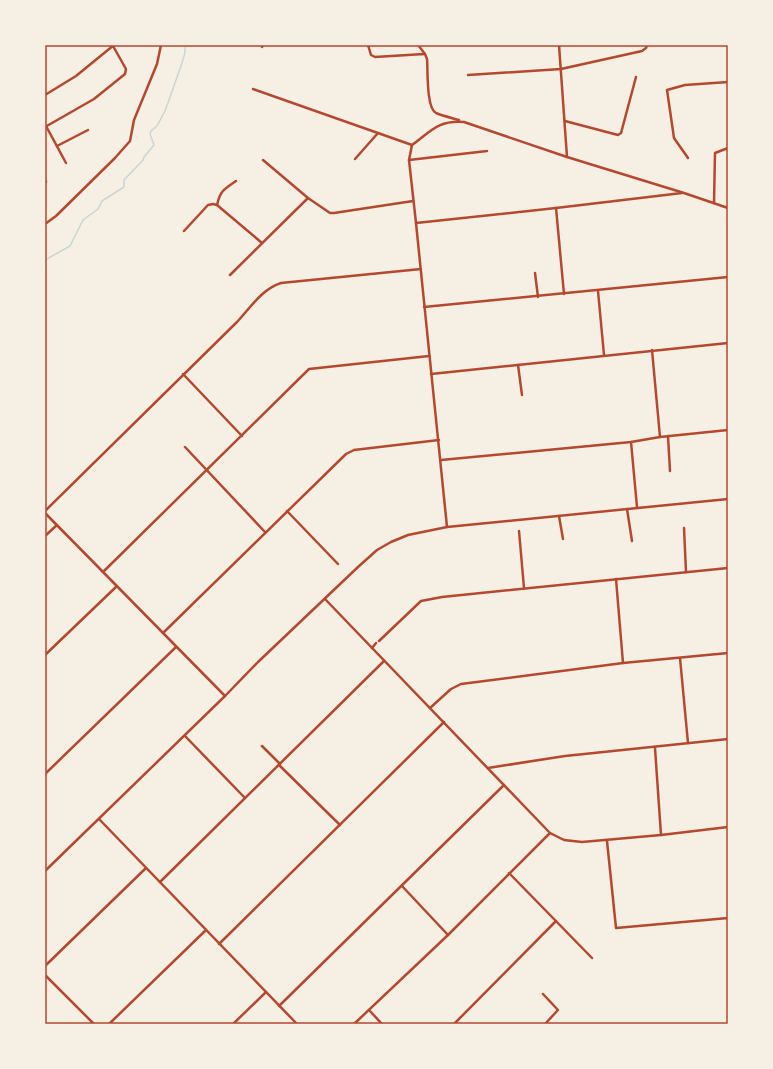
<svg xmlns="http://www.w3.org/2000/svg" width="773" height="1069" viewBox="0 0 773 1069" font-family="'Archivo Narrow',sans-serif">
<rect width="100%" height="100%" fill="#f6efe4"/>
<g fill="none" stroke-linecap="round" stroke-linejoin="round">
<path stroke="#c9d6d2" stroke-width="1.5" d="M45,260l25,-14 13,-26 15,-11 4,-8 22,-14v-7l19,-20 1,-3 10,-12 -4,-11 1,-3 6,-5 8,-15 16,-45 4,-13v-8"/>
<g stroke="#b5482f" stroke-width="2.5">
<path d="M368,45l3,10 4,2 49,-3"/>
<path d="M418,45l7,9 2,5c1,10 -1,49 9,54 7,3 16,5 23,7"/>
<path d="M559,45l8,112"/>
<path d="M262,47l1,-2"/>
<path d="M468,75l93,-6 81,-18 4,-3 1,-3"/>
<path d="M253,89l159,56"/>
<path d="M45,95l31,-19 38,-31"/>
<path d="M565,121l53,14 3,-2 15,-56"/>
<path d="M46,126l20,37"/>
<path d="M45,127l49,-28 31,-25 1,-5 -13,-23"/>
<path d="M57,146l31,-16"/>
<path d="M688,158l-14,-20 -7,-48 18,-5 43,-3"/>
<path d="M355,159l23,-26"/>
<path d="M263,160l45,38 22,15h4l79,-12"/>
<path d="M409,160l78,-9"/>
<path d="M45,179l1,3"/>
<path d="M714,203l1,-50 13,-5"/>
<path d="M217,205c3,-14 7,-16 19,-24"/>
<path d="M556,208l8,86"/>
<path d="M416,223l140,-15 126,-15"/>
<path d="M45,224l11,-8 59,-58 15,-17 4,-21 23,-56 4,-19"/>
<path d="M184,231l24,-26 5,-1 4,1 45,38"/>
<path d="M535,273l3,24"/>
<path d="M230,275l78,-77"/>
<path d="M598,291l6,64"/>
<path d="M424,307l304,-30"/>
<path d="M652,350l8,87"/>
<path d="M518,365l4,30"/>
<path d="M183,374l59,62"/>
<path d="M431,374l297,-31"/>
<path d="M668,436l2,35"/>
<path d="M631,442l6,65"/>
<path d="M185,447l80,85"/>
<path d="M441,460l190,-18 29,-5 68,-7"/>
<path d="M627,509l5,32"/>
<path d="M45,511l192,-189c13,-14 25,-33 44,-39l140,-14"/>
<path d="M287,511l51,53"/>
<path d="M45,513l180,183"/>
<path d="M559,516l4,23"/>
<path d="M447,527l-31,-304 -7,-63 3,-15c19,-14 26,-25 52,-23l103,35 117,36 44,15"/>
<path d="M684,528l2,44"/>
<path d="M519,531l5,57"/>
<path d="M45,536l12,-11"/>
<path d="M103,572l206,-203 120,-13"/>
<path d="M616,579l7,84"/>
<path d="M325,599l225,234 14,7 18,2 79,-7 67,-8"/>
<path d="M163,633l183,-179 8,-4 85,-10"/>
<path d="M379,641l42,-40 21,-4 286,-29"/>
<path d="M372,648l4,-5"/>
<path d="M45,655l72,-69"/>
<path d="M680,658l8,85"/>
<path d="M430,708l21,-19 10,-5 162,-21 105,-10"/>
<path d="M185,736l60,62"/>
<path d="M262,746l18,18"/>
<path d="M655,748l6,87"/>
<path d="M279,765l61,60"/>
<path d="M488,768l77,-12 163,-17"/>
<path d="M45,774l131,-127"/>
<path d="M99,819l198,205"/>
<path d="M607,841l9,87 112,-10"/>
<path d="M45,871l180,-175 33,-34 100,-95 19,-17 14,-8 17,-7 39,-8 281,-28"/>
<path d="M509,873l83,85"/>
<path d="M160,882l224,-221"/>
<path d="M402,886l46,49"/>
<path d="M219,944l225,-222"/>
<path d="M45,966l101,-98"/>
<path d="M45,975l49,49"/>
<path d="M543,994l15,16 -13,14"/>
<path d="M279,1006l225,-221"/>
<path d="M369,1010l13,14"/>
<path d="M109,1024l97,-94"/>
<path d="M233,1024l33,-32"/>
<path d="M354,1024l94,-89 102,-102"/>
<path d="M454,1024l102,-103"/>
</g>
</g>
<rect width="773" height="1069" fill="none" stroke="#f6efe4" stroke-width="92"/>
<rect x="46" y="46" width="681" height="977" fill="none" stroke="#b5482f" stroke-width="1.5"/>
</svg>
